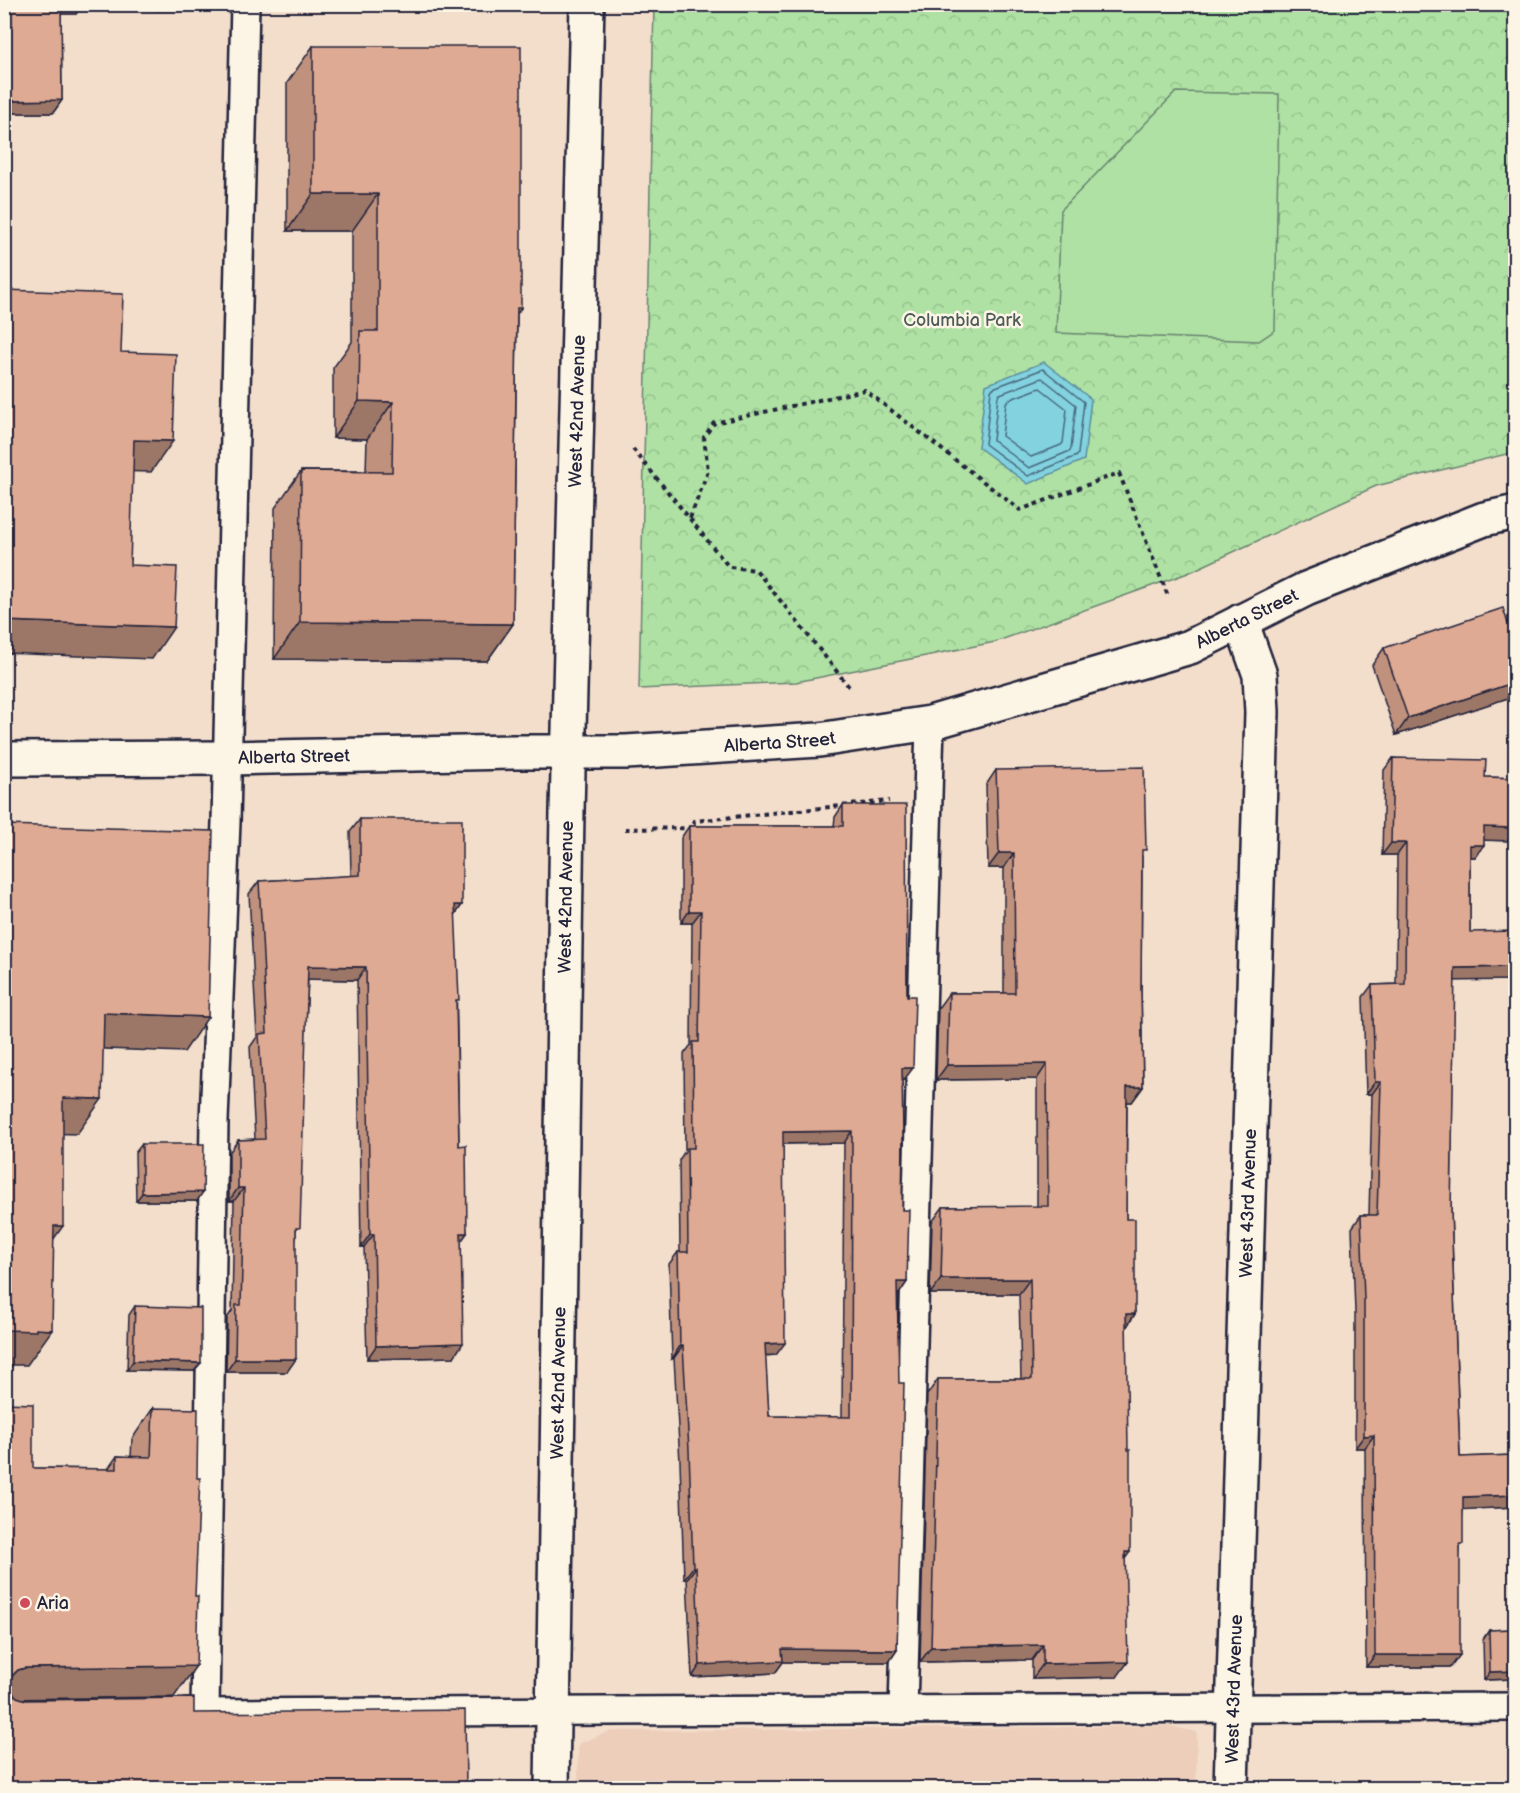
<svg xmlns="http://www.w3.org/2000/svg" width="1520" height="1793" viewBox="0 0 1520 1793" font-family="'Balsamiq Sans',sans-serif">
<defs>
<pattern id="park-crowns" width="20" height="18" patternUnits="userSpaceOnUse" patternTransform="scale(1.5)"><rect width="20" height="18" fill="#aee1a3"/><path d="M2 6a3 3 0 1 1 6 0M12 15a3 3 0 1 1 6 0" fill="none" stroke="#95c18d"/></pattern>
</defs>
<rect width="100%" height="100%" fill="#f3decc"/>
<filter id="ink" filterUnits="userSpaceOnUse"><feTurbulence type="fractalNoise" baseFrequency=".0167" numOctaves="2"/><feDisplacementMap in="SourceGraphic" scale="12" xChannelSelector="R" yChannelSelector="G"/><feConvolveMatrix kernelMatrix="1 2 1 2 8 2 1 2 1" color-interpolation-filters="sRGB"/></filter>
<g filter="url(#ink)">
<path fill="#edcebb" d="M1170,1726l27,6 -1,56h-618v-44l32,-13z"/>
<path fill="url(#park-crowns)" stroke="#68826f" stroke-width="1.5" d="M654,5h861v447l-139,34 -188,87 -193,69 -199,40 -157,7z"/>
<path fill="#aee1a3" stroke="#68826f" stroke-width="1.5" d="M1176,92l103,2 -4,236 -16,11 -203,-8 5,-123z"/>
<path fill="#82d2df" stroke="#5c8c9d" stroke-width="1.5" d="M1044,362l47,37 -7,61 -56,24 -50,-37 8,-62z"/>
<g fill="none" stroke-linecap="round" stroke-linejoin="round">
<g stroke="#48687d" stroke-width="1.5">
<path d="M1043,369l41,33 -6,52 -1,2 -49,20 -43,-32 6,-53 2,-3z"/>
<path d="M1042,378l34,27 -5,44 -1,2 -41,17 -36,-28 5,-44 2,-2z"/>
<path d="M1040,388l27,21 -4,34 -2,2 -30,12 -29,-21 4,-33 2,-3z"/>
</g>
<defs>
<g id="service">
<path d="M903,1710l27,-987"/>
<path d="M205,1712l9,-591 12,-299 19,-818"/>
<path d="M188,1713c442,-6 885,-1 1328,-6"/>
</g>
<g id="minor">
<path id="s1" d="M4,759l224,-1 284,-6h114l193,-12 111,-17 260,-76 116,-58 178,-70 32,-7"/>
<path id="s2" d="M552,1788l15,-977 20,-807"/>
<path id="s3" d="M1231,1788l31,-1076 -2,-37 -19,-54"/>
</g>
</defs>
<use href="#service" stroke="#22223b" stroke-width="32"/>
<use href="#minor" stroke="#22223b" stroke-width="38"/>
<g stroke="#22223b" stroke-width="4" stroke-dasharray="4.5 4.5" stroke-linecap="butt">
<path d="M633,449l96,118 27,3 94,118"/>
<path d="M690,518l18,-47 -4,-34 10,-14 151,-33 155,120 99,-37 49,123"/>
<path d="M625,829l68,-1 1,-7 195,-20"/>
</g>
<use href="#service" stroke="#fcf5e5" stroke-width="27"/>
<use href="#minor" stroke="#fcf5e5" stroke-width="33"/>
</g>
<g fill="#c0927e" stroke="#22223b" stroke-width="1.5" fill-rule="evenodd">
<path d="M4,4h78l-6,10h-15l1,86 -9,13h-49z"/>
<path d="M158,4h59l-3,4 -56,2z"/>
<path d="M313,46l208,262 -4,6 -4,310 -26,37 -213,-2 1,-151 26,-37h65l1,-32 -34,-1v-70l19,-26v-111h-65v-148z"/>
<path d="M1384,648l130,48 -118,39 -24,-70z"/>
<path d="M1393,758l92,19 30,1v63l-31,-1 -9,17h-5v75l45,48h-61l-3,231 9,246 55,-2v52l-52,2 -12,158h-85l-1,-219h-10v-136l-3,-84 9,-13h8l3,-121h-6l-3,-97 9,-12 24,-1 1,-129h-15l2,-85z"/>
<path d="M996,770l146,86 -1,134 2,97 -11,15h-5l-1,117 9,95 -9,14 -1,231 -8,118 -85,2v-19l-112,2 7,-267 11,-16h83l-2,-85h-89l2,-72 11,-15h94v-128l-101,1 2,-72 11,-15h55v-125h-16l-2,-83z"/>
<path d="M843,805l61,275h-2v130l5,72 -8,12h-1l-1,356 -8,12h-106l-8,11 -83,4 -5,-98h-3l-4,-117 -6,-104 -2,1 -3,-95 9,-12h2l-1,-92 6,-9 -1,-97 7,-9 1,-122h-11v-85l8,-12h145l1,-9zM844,1143l-2,274 -73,-1 -4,-60 11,-1 7,-211z"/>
<path d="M360,819l102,86 -7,10 4,231 8,87 -6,8 -7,116 -87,2 -3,-112h-3l-4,-267 -49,-1 -12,255 -9,138h-61l1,-54 5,-7 2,-110h-5v-48l9,-13 17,-1 -5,-92 7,-10 -8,-143 10,-13 92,-5 -1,-44z"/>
<path d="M1515,1101v39h-1l1,-38z"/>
<path d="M142,1144l55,57h-61l-1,-48z"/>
<path d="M1515,1214v157l-3,-152z"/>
<path d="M135,1306l59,65 -67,-1 2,-55z"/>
<path d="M153,1408l21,289 -151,2 -19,89 29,-320 75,1 9,-13 14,1 1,-18z"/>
<path d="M1515,1629v50l-31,1 -1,-41 6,-9z"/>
</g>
<g fill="#9c7767" stroke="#22223b" stroke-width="1.5">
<path d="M59,4h23l-6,10h-24z"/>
<path d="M162,4h55l-3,4 -56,2z"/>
<path d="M62,100l-9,13h-49v-12z"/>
<path d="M313,194h65l-26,37h-65z"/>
<path d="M359,401l34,1 -26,37 -34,-1z"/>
<path d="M134,440l39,1 -22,31 -39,-1z"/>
<path d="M4,621l170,6 -22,32 -148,-6z"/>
<path d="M300,622l213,2 -26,37 -213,-2z"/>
<path d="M1515,682v12l-1,2 -118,39 12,-17z"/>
<path d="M1484,827l31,1v13l-39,-1z"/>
<path d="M1391,843h15l-9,12h-15z"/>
<path d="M1470,845h14l-9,12h-14z"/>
<path d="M999,853h15l-10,15h-16z"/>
<path d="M455,905h7l-9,13z"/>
<path d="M689,911h12l-9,12h-11z"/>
<path d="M308,966l58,1 -9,13 -58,-1z"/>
<path d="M1515,967v13l-69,1 9,-13z"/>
<path d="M104,1013l104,4 -24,35 -105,-4z"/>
<path d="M1047,1064l-10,15 -101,1 11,-15z"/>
<path d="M902,1068h11l-9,12h-10z"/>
<path d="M1375,1082h6l-9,12h-6z"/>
<path d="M1127,1087h16l-11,15h-16z"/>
<path d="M63,1098l39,1 -25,35 -38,-1z"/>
<path d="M852,1131l-8,12 -70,1 9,-12z"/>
<path d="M238,1188h6l-10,13h-5z"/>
<path d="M203,1192l-6,9h-61l6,-8z"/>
<path d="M54,1226h9l-25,35z"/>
<path d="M461,1233h6l-9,13z"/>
<path d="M370,1234h4l-10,13h-3z"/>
<path d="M941,1279h89l-11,15h-89z"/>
<path d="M897,1282h10l-8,12h-10z"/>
<path d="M1126,1314h9l-10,15z"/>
<path d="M4,1330l32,-1 16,1 -25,35h-14l-1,1h-8z"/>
<path d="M463,1343l-9,14 -87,2 9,-13z"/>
<path d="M785,1343l-9,12 -20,1 9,-12z"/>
<path d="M680,1346h3l-9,12 -2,1z"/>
<path d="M235,1359h61l-9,13h-61z"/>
<path d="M133,1361l68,2 -7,8 -67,-1z"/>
<path d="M1374,1435l-9,13h-10l9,-12z"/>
<path d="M1515,1495v12l-61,3 9,-13z"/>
<path d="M1125,1552h5l-11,15z"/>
<path d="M693,1567h3l-9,12h-3z"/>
<path d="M1043,1645l-11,15 -112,2 11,-15z"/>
<path d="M782,1649l115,1 -8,12h-106l-8,11 -83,4 8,-12z"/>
<path d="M1375,1655h85l-9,12h-85z"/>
<path d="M1128,1662l-11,15 -85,2 11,-15z"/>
<path d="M196,1666l-22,31 -170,2 8,-23 6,-6 7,-2z"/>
<path d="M1515,1671v8l-31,1 6,-8z"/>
</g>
<g fill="#dfaa93" stroke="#22223b" stroke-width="1.5" fill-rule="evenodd">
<path d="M11,4h50l1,96 -58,1v-78h8z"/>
<path d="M313,46h208v262h-4l-4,316 -213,-2 1,-151 91,1 1,-70 -34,-1 1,-70h18v-137h-65z"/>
<path d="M4,290l119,4 -2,58 55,2 -3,87 -39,-1 -4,125 47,2 -3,60 -170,-6z"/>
<path d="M1503,608l12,38v36l-107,36 -24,-70z"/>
<path d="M1393,758l93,2 -1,17 30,1v50l-31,-1v18h-14v87l45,-1v36l-60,1 -4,243 9,246 55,-2v40l-52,2v47h-3v111h-85l-1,-220 -10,1v-137l-3,-84h16l4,-133h-6l-3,-97 33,-1 1,-141h-15z"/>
<path d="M1144,767l2,83h-4l-1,140 2,97h-16l-1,132h9v95h-9l2,136h2v102h-5l3,110 -85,2v-19l-112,2 7,-268h94l-2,-100h-89l2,-72 105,-1 -1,-142 -100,1 2,-72h66l-1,-140h-15l-3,-83z"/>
<path d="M843,805h63l1,191h8l-2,72h-11l1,70 -1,72h7l-2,72h-10l2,101h5l-7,267 -115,-1 1,12 -83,4 -4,-98h-3l-4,-117 -6,-104h-3l-2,-94h10l-1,-104h7l-1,-106h6l2,-131h-12v-85h154zM852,1131l-1,286 -82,-1 -4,-72 20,-1 -2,-211z"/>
<path d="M360,819h102v86h-7l4,95h-3l3,146 7,-1 1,88h-6l2,110 -87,3 -2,-112h-4l-4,-267 -58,-1 -8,262h-4v131h-61l1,-54h5l3,-117h-6v-48l27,-1 -6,-105 8,-1 -8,-152 101,-6z"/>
<path d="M4,825l209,6 -5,186 -104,-4 -2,86 -39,-1v128h-9l-2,104 -16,-1v2l-32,-1z"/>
<path d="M142,1144h62l-1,48 -61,1z"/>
<path d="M135,1306l66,2v55l-68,-2z"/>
<path d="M4,1403l29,1v64l84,1v-13l34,1 2,-49 45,1 -1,69h3l-5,118h3l-2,70 -171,2 -7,2 -6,6 -2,8 2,8 5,5 9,3 168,-2v15l271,-3 1,78h-462z"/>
<path d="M1515,1629v42l-25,1 -1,-42z"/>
</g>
</g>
<circle fill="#d1495b" stroke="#fcf5e5" stroke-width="2" cx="25" cy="1603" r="6"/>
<g text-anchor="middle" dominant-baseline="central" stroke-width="5" stroke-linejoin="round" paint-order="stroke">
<g font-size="18" fill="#4c5b5a" stroke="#fcf5e5">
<text x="962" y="320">Columbia Park</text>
</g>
<g font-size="18" fill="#22223b" stroke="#fcf5e5">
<text stroke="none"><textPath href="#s2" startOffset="1377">West 42nd Avenue</textPath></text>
<text stroke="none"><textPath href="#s1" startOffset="1262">Alberta Street</textPath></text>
<text stroke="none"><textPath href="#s1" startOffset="776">Alberta Street</textPath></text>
<text stroke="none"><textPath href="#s1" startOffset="290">Alberta Street</textPath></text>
<text stroke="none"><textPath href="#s2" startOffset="891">West 42nd Avenue</textPath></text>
<text stroke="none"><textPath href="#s3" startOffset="585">West 43rd Avenue</textPath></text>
<text stroke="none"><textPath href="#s2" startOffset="405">West 42nd Avenue</textPath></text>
<text stroke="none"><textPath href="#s3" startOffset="99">West 43rd Avenue</textPath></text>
</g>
<g font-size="18" fill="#22223b" stroke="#fcf5e5" text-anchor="start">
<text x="37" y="1603">Aria</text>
</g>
</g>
<rect width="1520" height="1793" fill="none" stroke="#fcf5e5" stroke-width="24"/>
<rect x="12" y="12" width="1496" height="1769" fill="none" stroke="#22223b" stroke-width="2" filter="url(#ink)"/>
</svg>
